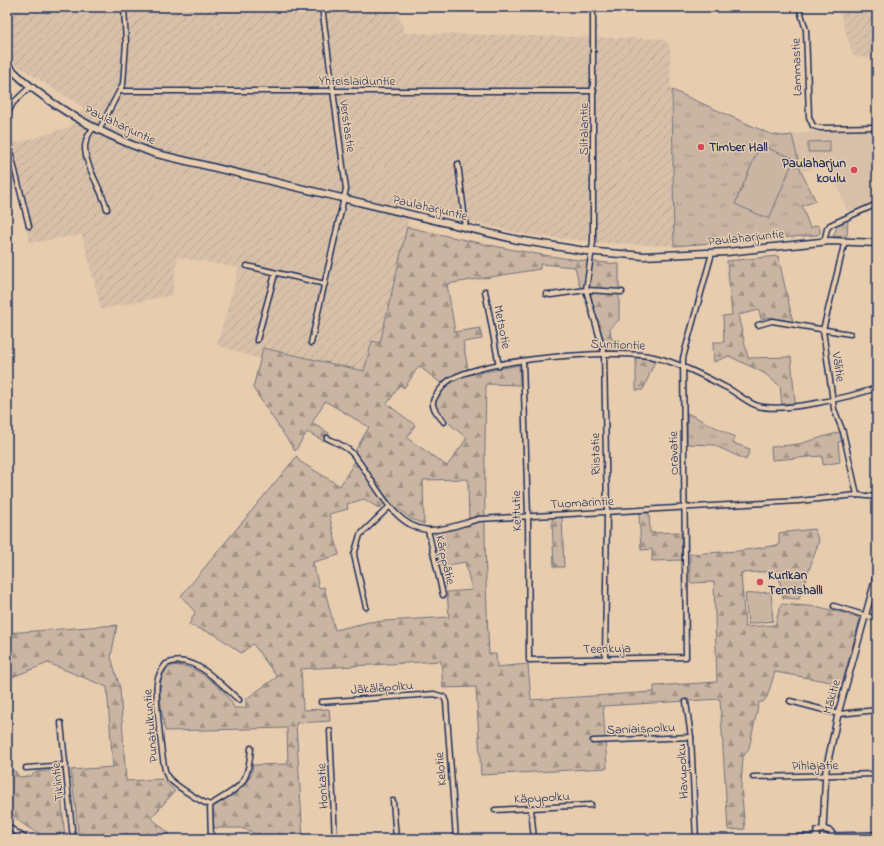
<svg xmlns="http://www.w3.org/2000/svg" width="884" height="846" viewBox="0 0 884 846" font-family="'Indie Flower',sans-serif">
<defs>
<pattern id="industrial-furrows" width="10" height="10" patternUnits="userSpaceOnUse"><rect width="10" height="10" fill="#d8c0a8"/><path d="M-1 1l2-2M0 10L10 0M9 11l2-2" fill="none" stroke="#b9a593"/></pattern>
<pattern id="grass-tufts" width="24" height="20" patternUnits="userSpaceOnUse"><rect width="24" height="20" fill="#cab5a2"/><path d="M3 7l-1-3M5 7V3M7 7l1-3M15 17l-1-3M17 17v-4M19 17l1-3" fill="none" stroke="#a39487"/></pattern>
<pattern id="forest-firs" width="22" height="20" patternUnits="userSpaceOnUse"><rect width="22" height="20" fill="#cab5a2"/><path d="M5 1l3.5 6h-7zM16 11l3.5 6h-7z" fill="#a39487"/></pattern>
</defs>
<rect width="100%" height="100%" fill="#e7ccae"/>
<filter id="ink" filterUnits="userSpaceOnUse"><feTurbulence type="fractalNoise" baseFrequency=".025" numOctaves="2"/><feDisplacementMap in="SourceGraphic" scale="8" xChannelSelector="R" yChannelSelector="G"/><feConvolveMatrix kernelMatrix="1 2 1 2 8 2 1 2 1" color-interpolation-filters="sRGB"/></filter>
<g filter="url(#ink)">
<path fill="#d8c0a8" d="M845,130h32v71l-29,12 -20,-51 -10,3 -4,4 -13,3 -9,-37 12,-3z"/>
<g fill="url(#industrial-furrows)">
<path d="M7,7h388l10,26 258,6 7,7 4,200 -69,-3 -77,-8 -119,-27 -2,19 -27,116 -8,-2 -8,30 -101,-23 -3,11 -43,-14 22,-77 -61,-11 -6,38 -71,14 -19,-74 -52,8 -23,-88v-9l63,-19 14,-19 -77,-49z"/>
<path d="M838,7h39v52l-24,-3z"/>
</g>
<g fill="url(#grass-tufts)" stroke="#727280">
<path d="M672,90l98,44 13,2 9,-1 9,37 15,29 -14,5 8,22 7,-3 3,4v4l-3,2 -143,11z"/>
<path d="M848,219l-1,17 -14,1 5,-13z"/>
<path d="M687,413l48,24 -2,6 17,6 -4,11 -32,-15 -27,-1z"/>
</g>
<g fill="url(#forest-firs)" stroke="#727280" fill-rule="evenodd">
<path d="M407,227c71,16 140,32 212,37v56l-9,8 1,9 6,8 10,1 2,6 -22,-1 -16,-53v-9l-11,-2 -5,-20 -35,-3v5l-93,15 8,48 25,-4 2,11 -19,3 6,33 50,-10 1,20 -34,-1c-2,90 -2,180 3,270h7l1,13 31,-3 3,36 123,-8v-6l63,-4 -3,-100 -24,1v-29l49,-3 40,-6v-12l35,-4 5,12 -20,58 -16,-1 -5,-27 -37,2 4,54 30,-2 6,-21 38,3 36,9 5,3 -18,65 -67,-12 -8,25 -4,5h-4l-10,46 -6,9 -2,30 4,42 -17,1 -8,-131 -117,7 4,62 -126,7 -5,-88 -33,1 -2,-27 -140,8 2,41 26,-1 1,12 -34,2 7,116h-41l-12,-8 -9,-3h-27l-2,-22c18,-10 39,-19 41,-41l35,-1 -1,-36 -122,3c-2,-14 -8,-41 -3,-54 12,-33 67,13 72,31h12v-9l31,-22 -24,-33 -12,9 -25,-18 -27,-10 6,-13 -14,-16 116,-140 2,5 41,25 18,-30 -3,-5 14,-24 -44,-26 -13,22 17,10 -5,8 -17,-9 -12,19 -42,-63 10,-40 101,23 8,-30 8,2zM419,366l27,21c-3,4 -8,8 -10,13 -4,12 22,31 31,38l-20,28 -40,-28 8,-13 -28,-21 13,-19 4,3zM468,479l1,46 -34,8 7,33 23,-4 7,28 -25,2 2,25 -80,5 -34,8 -11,-43 -5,1 -6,-26 26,-7 -10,-41 19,-5 -1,-5 17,-5 16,10 6,-10 25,20 13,5 -1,-44z"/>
<path d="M778,256l15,66 -22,-5 -10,2 -2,-9 -21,5 10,43 43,-1 4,46 -13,1 -2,-18 -16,-13 -35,-17 -15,6 -1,-20h11l-1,-26 9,-1 -5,-54z"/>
<path d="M636,357l19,4 -12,29h-7z"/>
<path d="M840,432l3,9 -5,1 2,20 -17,3 -1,-9 -50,4 -1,-13 28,-3z"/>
<path d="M639,513h10l1,20 31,-1 1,28 -30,1v-12l-11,1z"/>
<path d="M552,517h10l2,50h-10z"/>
<path d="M117,625l-6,32 9,31 6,93 36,-2 13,12 -24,27 19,16 -91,5 -8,-69 42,-3 -6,-80 -59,-24 -41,16v-46z"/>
<path d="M59,770l6,69c-23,0 -43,-13 -58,-30v-38h8l4,6 12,-1 5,-4z"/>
</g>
<g fill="#cab5a2" stroke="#727280">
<path d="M830,141v11h-22v-10z"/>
<path d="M760,145l34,14 -25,60 -34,-15z"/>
<path d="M771,592l2,29 -25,3 -3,-30z"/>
</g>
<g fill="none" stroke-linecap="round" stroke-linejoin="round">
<defs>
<g id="minor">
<path d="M593,7v235l-7,48 18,63 3,159 -2,147"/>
<path d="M799,7l7,23 3,87 4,9 7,2 57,-1"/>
<path d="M120,91h474"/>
<path d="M7,115l6,-12 18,-17"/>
<path d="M94,127c-3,4 -7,9 -8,14 -6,18 17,50 21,68"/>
<path d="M99,130l24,-46 3,-41 -2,-36"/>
<path d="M7,139l22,87"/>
<path d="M458,164l8,64"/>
<path d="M845,241l-22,89 11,79 9,23 14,63"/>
<path d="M824,242l3,-13 3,-4 47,-21"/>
<path d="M247,266l78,18"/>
<path d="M485,291l14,75"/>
<path d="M546,294l5,1 35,-5 36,2"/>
<path d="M758,325l14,-4 78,13"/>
<path d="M257,340l18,-66"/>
<path d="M311,343l35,-154 -24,-182"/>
<path d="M523,361l5,155 1,144 157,-3 -3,-299 29,-105"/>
<path d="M444,422c-15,-18 -15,-19 0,-37 21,-26 176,-37 210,-28 25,6 52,20 75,32 9,5 19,14 29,17 27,7 91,-9 119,-18"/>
<path d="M327,438c8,4 18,8 24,14 22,23 39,75 77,78 17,1 35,-7 51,-11l320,-18 58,-6 20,2"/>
<path d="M428,530l15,65"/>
<path d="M834,606l43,13"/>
<path d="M366,607l-12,-52 6,-20 29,-28"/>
<path d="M790,701l49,13 38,-4"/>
<path d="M321,702l113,-8 10,3 2,5 10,137"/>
<path d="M686,702l5,35 5,102"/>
<path d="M61,723l12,116"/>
<path d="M330,731l5,108"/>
<path d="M593,741l98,-4"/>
<path d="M26,768l40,-3"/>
<path d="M753,777l124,-3"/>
<path d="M393,801l3,38"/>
<path d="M210,805c31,-19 38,-19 41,-57"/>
<path d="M531,809l3,30"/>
<path d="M495,810l96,-5"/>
<path d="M7,826l19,13"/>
<path d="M211,839l-1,-34c-9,-3 -39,-22 -43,-29 -5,-9 -12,-82 -10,-93 1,-7 4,-13 9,-19 28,-12 53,19 73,36"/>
<path d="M769,839l35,-2 12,1"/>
</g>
<g id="tertiary">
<path d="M823,829l3,-59 13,-60 38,-136"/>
<path d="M832,836l45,-1"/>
<path d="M816,839l1,-8 7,-2 7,3 1,7"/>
</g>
<path id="secondary" d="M7,65c39,40 94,69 146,88l365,87 67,11 59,5 83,-4 103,-11 47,2"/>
</defs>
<use href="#minor" stroke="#1b2f5e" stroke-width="7"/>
<use href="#tertiary" stroke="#1b2f5e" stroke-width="8"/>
<use href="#secondary" stroke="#1b2f5e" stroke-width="9"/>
<use href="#minor" stroke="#e7ccae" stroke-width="4"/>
<use href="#tertiary" stroke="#e7ccae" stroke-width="5"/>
<use href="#secondary" stroke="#e7ccae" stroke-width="6"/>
</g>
</g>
<g fill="#d1495b" stroke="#e7ccae" stroke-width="1.5">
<circle cx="701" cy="147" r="4"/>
<circle cx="854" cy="170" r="4"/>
<circle cx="760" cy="582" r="4"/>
</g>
<g text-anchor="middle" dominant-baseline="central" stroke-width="3" stroke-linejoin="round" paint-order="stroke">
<g font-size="13" fill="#1b2f5e" stroke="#e7ccae">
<text transform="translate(797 67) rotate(-92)">Lammastie</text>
<text x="357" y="81">Yhteislaiduntie</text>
<text transform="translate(120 125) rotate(25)">Paulaharjuntie</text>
<text transform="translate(347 126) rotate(82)">Verstastie</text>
<text transform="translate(584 129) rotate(-90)">Siltalantie</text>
<text transform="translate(430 208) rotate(13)">Paulaharjuntie</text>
<text transform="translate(746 238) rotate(-6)">Paulaharjuntie</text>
<text transform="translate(502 327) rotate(79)">Metsotie</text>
<text transform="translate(618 345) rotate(2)">Suntiontie</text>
<text transform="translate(838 367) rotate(81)">Välitie</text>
<text transform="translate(674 453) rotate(-91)">Oravatie</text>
<text transform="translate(596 454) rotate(-91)">Riistatie</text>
<text transform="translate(582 503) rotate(-3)">Tuomarintie</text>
<text transform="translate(517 511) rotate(-91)">Kettutie</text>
<text transform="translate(445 560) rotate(77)">Kärppätie</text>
<text transform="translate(607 649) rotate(-1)">Teerikuja</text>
<text transform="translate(382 688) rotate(-4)">Jäkäläpolku</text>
<text transform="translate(832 697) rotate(-75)">Mäkitie</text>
<text transform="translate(151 726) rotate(-95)">Punatulkuntie</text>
<text transform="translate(641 729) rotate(-2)">Saniaispolku</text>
<text transform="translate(815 766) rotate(-1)">Pihlajatie</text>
<text transform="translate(441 769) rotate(-95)">Kelotie</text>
<text transform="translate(683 771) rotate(-93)">Havupolku</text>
<text transform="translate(58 782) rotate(-96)">Tiklintie</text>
<text transform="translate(323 786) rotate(-93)">Honkatie</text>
<text transform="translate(542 798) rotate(-3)">Käpypolku</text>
</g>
<g font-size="13" font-weight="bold" fill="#1b2f5e" stroke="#e7ccae" text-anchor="start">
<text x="709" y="147">Timber Hall</text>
<text x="846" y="163" text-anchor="end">Paulaharjun<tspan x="846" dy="15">koulu</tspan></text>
<text x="768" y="575">Kurikan<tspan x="768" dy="15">Tennishalli</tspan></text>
</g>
</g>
<rect width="884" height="846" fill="none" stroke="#e7ccae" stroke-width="24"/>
<rect x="12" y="12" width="860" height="822" fill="none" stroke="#1b2f5e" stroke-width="1.5" filter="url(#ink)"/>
</svg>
